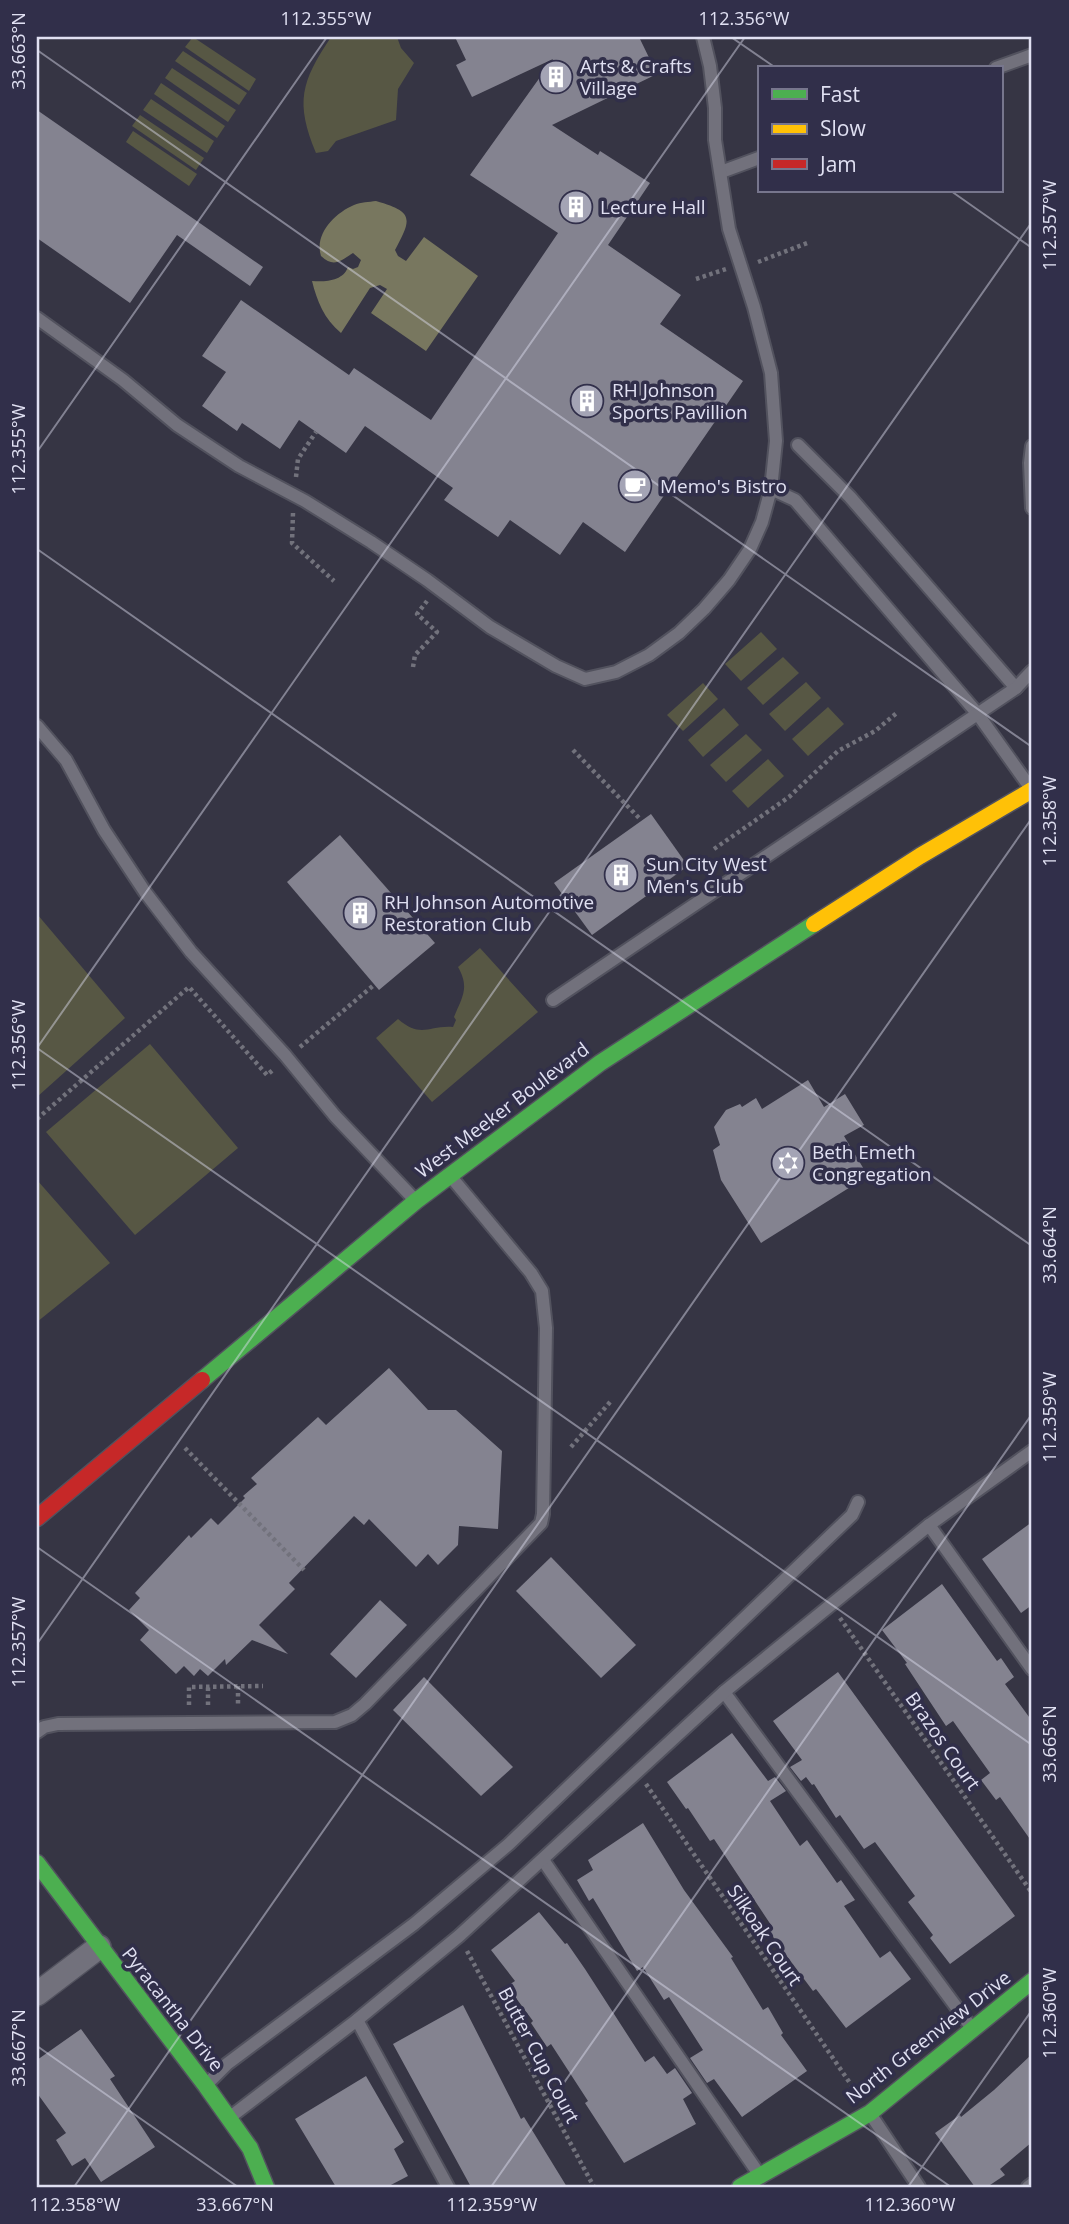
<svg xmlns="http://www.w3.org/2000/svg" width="1069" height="2224" viewBox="0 0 1069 2224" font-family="'Open Sans',sans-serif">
<rect width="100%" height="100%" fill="#363544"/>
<g fill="#575744">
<path d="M193,37l63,42 -7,12 -64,-44z"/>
<path d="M331,37h66l4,11 13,15 -16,26 -2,31 -60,21 -8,10 -12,2c-21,-51 -15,-71 15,-116z"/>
<path d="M183,51l64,42 -8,12 -64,-44z"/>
<path d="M172,68l64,42 -8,12 -63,-44z"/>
<path d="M161,83l64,43 -8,12 -63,-44z"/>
<path d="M151,99l63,42 -7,12 -64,-43z"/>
<path d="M140,115l64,43 -8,12 -64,-44z"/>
<path d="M133,131l64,43 -8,12 -63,-44z"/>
<path d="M761,632l16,17 -36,32 -16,-17z"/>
<path d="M783,657l16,16 -36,32 -16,-17z"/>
<path d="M806,682l15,16 -36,33 -16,-17z"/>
<path d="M703,683l15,16 -35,32 -16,-16z"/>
<path d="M828,707l16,17 -36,32 -16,-17z"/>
<path d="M724,708l15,17 -36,32 -15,-17z"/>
<path d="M746,734l16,16 -36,32 -16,-17z"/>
<path d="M768,759l16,17 -36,32 -16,-17z"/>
<path d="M37,914l88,104 -88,79z"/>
<path d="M480,948l58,64 -106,90 -56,-64 22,-19c23,20 31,6 55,8l3,-7 -2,-3c8,-20 16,-29 4,-50z"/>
<path d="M150,1044l88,104 -103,87 -89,-103z"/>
<path d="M37,1180l73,83 -73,59z"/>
</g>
<path fill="#78775f" d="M376,201c38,11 36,17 19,49l3,6 8,5 18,-24 54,39 -52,75 -55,-38 16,-24 -7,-4 -10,3 -29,45c-17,-14 -24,-32 -29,-52 14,1 31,0 36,-14l5,2 5,-2 3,-7 -8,-7c-13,8 -19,15 -32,3 -7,-22 14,-43 33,-51 7,-3 15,-3 22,-4z"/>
<g fill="#848390">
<path d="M455,37h184l18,37 -105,51 46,30 2,-4 50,32 -42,62 73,50 -21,29 83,57 -118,171 -42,-30 -23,33 -50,-35 -12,17 -54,-37 9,-12 -88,-62 -19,27 -47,-33 -19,29 -38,-26 -5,8 -35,-25 24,-34 -24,-16 39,-56 108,75 5,-7 77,52 127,-187 -88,-58 83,-116 -81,38 -16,-32 10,-5z"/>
<path d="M37,110l226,157 -13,19 -73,-51 -47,68 -93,-65z"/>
<path d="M651,814l37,52 -96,69 -38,-52z"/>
<path d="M340,835l95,108 -56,47 -92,-108z"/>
<path d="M808,1080l16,27 21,-13 19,31 -20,11 24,40 -107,67 -40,-63 -8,-30 7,-5 -6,-18 12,-17 14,-6 2,3 14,-9 6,11z"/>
<path d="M389,1368l39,42h28l46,41 -4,78 -39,-3 -1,19 -20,20 -10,-11 -12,13 -47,-48 -5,6 -10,-9 -65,67 6,6 -36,36 29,29 -36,-14 -26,25 -1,-6 -17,17 -8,-7 -6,7 -10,-10 -8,8 -36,-34 9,-10 -20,-20 11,-12 -5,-5 54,-58 2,3 20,-20 7,7 27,-27 -2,-2 14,-12 -6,-6 67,-61 8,8z"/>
<path d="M1032,1522v83l-11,8 -39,-54z"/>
<path d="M551,1557l85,88 -35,33 -85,-87z"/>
<path d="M942,1584l55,77 4,-3 13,19 -9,7 27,37v121l-32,-45 -4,3 -15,-20 9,-7 -37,-52 -7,5 -41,-62 2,-1 -25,-33z"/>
<path d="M380,1600l27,25 -51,53 -26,-24z"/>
<path d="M838,1672l177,244 -65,48 -20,-26 3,-3 -25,-33 7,-6 -40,-54 -11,7 -24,-34 -4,3 -22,-34 -2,1 -6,-8 -5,4 -11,-14 12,-7 -29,-39z"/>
<path d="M424,1677l89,90 -32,29 -88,-86z"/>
<path d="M732,1733l36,48 7,-4 11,14 -16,10 30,45 7,-6 30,43 4,-3 14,20 -11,6 36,52 10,-7 21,28 -65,49 -30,-39 -3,2 -30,-40 -14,-20 4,-3 -59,-89 -4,2 -22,-33 -2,1 -19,-27z"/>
<path d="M643,1823l41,67 49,67 -2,1 32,52 5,-3 15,26 -2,2 26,36 -65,46 -28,-38 -7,4 -17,-25 13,-8 -34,-53 -5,3 -21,-33 -6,4 -44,-73 -4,3 -12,-21 16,-10 -5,-10z"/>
<path d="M539,1912l26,32 2,-1 18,26 60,93 9,-6 13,18 8,-6 17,25 -9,6 13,25 -72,39 -39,-60 3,-2 -37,-57 -4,3 -16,-24 2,-2 -26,-35 8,-5 -24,-31z"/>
<path d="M463,2005l58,114 3,-2 43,70h-96l-78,-143z"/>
<path d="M81,2029l34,47 -5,3 45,68 -54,35 -16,-24 -13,8 -16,-26 10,-7 -29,-40v-33z"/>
<path d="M1032,2054v88l-32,27 5,6 -18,12h-12l-40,-54 25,-18 1,2 33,-27z"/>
<path d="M366,2076l38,66 -10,7 14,27 -21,11h-51l-41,-68z"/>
</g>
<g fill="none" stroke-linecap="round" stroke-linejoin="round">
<defs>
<g id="lane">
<path d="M996,68l36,-13"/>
<path d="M721,172l38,-14"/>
<path d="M37,318l86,62 54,45 62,41 66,35 66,41 56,38 63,47 66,39 29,13 31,-7 33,-17 30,-22 25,-24 25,-29 21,-31 12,-27 9,-33 5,-48 -5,-68 -17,-66 -25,-78 -14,-89v-32l-5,-42 -7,-29"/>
<path d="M798,445l52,52 166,191"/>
<path d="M1032,446l-2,17 2,45"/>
<path d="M771,489l24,11 182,213 55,77"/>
<path d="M37,726l29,34 38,70 41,62 46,60 94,103 50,61 80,84"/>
<path d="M553,1000l463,-312 16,-17"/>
<path d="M929,1525l103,144"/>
<path d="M724,1692l247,335"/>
<path d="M37,1732l7,-5 14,-3 277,-2 17,-7 13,-11 176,-181 2,-9 3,-186 -4,-37 -11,-18 -79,-95"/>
<path d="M543,1860l218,317"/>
<path d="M357,2020l91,167"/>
<path d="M206,2085l21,-21 187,-140 95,-80 343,-329 6,-13"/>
<path d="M871,2115l48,72"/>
<path d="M229,2118l128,-98 102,-84 265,-244 205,-167 103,-74"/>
<path d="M1028,2187l4,-3"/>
</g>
<path id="street" d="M37,1994l62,-47"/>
<g id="fast">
<path d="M202,1380l214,-179 184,-138 214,-139"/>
<path d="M37,1863l169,223 44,62 16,39"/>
<path d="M740,2187l130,-74 162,-132"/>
</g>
<path id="slow" d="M814,924l106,-68 112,-66"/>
<path id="jam" d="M37,1518l165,-138"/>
</defs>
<use href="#lane" stroke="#52525e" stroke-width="16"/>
<use href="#street" stroke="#52525e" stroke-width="26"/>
<use href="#fast" stroke="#52525e" stroke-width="19"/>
<use href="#slow" stroke="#52525e" stroke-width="19"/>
<use href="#jam" stroke="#52525e" stroke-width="19"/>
<g stroke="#72727c" stroke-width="4.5" stroke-dasharray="3.5 3.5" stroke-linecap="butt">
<path d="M758,262l52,-20"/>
<path d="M696,279l30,-10"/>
<path d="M296,477l2,-18 18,-27"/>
<path d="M293,513l-1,30 42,38"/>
<path d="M413,667l2,-12 22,-23 -20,-18 10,-13"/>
<path d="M573,750l68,70"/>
<path d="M714,849l75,-52 49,-46 37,-20 23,-19"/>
<path d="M300,1047l74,-62"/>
<path d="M37,1119l152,-132 78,88 7,-6"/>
<path d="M571,1447l40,-46"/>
<path d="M185,1448l119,122"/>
<path d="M840,1618l192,275"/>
<path d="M238,1686v18"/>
<path d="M189,1705v-18l74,-1"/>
<path d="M208,1705v-19"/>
<path d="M646,1784l208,305"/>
<path d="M467,1951l127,236"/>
</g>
<use href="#lane" stroke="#72717c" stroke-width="12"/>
<use href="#street" stroke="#72717c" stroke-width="23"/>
<use href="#fast" stroke="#4caf50" stroke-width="16"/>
<use href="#slow" stroke="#ffc107" stroke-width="16"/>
<use href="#jam" stroke="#c62828" stroke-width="16"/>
</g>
<path fill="none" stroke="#e0e0f2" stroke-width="2" stroke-opacity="0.45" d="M731,37l45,31M37,50l995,697M951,191l81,57M37,452l290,-415M37,549l995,697M37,1048l708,-1011M37,1048l995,697M37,1547l914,640M37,1644l995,-1422M37,2046l201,141M74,2187l958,-1369M491,2187l541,-773M908,2187l124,-177"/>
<defs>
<symbol id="building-disc" viewBox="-11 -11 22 22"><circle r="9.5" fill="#a4a4b5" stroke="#312f4a"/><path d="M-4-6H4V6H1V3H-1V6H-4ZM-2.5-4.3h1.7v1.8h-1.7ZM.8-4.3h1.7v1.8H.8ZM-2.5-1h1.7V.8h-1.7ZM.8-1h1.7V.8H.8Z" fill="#fff"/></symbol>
<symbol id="cafe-disc" viewBox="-11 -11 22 22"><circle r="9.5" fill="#a4a4b5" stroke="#312f4a"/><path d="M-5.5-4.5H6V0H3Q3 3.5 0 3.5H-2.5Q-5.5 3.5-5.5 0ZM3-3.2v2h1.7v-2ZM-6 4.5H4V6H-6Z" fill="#fff"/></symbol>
<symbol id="synagogue-disc" viewBox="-11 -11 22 22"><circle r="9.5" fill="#a4a4b5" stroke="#312f4a"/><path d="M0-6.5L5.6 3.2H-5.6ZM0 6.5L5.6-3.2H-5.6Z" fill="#fff"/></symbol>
</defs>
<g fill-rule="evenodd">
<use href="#building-disc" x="537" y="58" width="38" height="38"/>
<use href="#building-disc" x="557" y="188" width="38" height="38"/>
<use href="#building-disc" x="568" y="382" width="38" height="38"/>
<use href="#cafe-disc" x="616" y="467" width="38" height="38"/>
<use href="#building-disc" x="602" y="856" width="38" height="38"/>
<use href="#building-disc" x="341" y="894" width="38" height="38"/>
<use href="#synagogue-disc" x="769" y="1144" width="38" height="38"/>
</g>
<g text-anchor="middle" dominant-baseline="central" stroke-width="7" stroke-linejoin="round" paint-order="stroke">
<g font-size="19" fill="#e0e0f2" stroke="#312f4a" text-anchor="start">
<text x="580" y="66">Arts &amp; Crafts<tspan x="580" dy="22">Village</tspan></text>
<text x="600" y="207">Lecture Hall</text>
<text x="612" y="390">RH Johnson<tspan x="612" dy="22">Sports Pavillion</tspan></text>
<text x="660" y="486">Memo's Bistro</text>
<text x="646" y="864">Sun City West<tspan x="646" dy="22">Men's Club</tspan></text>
<text x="384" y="902">RH Johnson Automotive<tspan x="384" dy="22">Restoration Club</tspan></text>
<text x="812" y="1152">Beth Emeth<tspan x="812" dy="22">Congregation</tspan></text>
</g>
<g font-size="19" fill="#e0e0f2" stroke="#312f4a">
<text transform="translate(502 1110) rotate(-37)">West Meeker Boulevard</text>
<text transform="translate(943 1741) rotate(55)">Brazos Court</text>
<text transform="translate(765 1935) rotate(56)">Silkoak Court</text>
<text transform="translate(173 2009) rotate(52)">Pyracantha Drive</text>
<text transform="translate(928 2037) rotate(-38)">North Greenview Drive</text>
<text transform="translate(539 2055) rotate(62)">Butter Cup Court</text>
</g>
</g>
<rect width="1069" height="2224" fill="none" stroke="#312f4a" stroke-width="77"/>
<rect x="758" y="66" width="245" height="126" fill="#312f4a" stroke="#77768d" stroke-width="2"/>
<rect x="772" y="89" width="35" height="10" fill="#4caf50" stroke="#77768d" stroke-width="2"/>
<text x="820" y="102" font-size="21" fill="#e0e0f2">Fast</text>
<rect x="772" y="124" width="35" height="10" fill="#ffc107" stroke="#77768d" stroke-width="2"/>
<text x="820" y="136" font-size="21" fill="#e0e0f2">Slow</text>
<rect x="772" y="159" width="35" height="10" fill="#c62828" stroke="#77768d" stroke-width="2"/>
<text x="820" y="172" font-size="21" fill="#e0e0f2">Jam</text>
<rect x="38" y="38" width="992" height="2148" fill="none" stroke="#e0e0f2" stroke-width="2.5"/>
<g font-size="18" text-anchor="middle" fill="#e0e0f2">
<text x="326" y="25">112.355°W</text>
<text x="744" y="25">112.356°W</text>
<text transform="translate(19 51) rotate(-90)" y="6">33.663°N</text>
<text transform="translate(1050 225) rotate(-90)" y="6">112.357°W</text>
<text transform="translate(19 449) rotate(-90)" y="6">112.355°W</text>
<text transform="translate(1050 821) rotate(-90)" y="6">112.358°W</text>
<text transform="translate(19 1045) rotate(-90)" y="6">112.356°W</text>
<text transform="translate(1050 1245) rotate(-90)" y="6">33.664°N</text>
<text transform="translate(1050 1417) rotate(-90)" y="6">112.359°W</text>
<text transform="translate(19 1642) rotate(-90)" y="6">112.357°W</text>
<text transform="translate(1050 1744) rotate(-90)" y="6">33.665°N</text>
<text transform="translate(1050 2013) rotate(-90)" y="6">112.360°W</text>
<text transform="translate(19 2048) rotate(-90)" y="6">33.667°N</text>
<text x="75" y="2211">112.358°W</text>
<text x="235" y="2211">33.667°N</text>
<text x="492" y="2211">112.359°W</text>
<text x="910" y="2211">112.360°W</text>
</g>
</svg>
